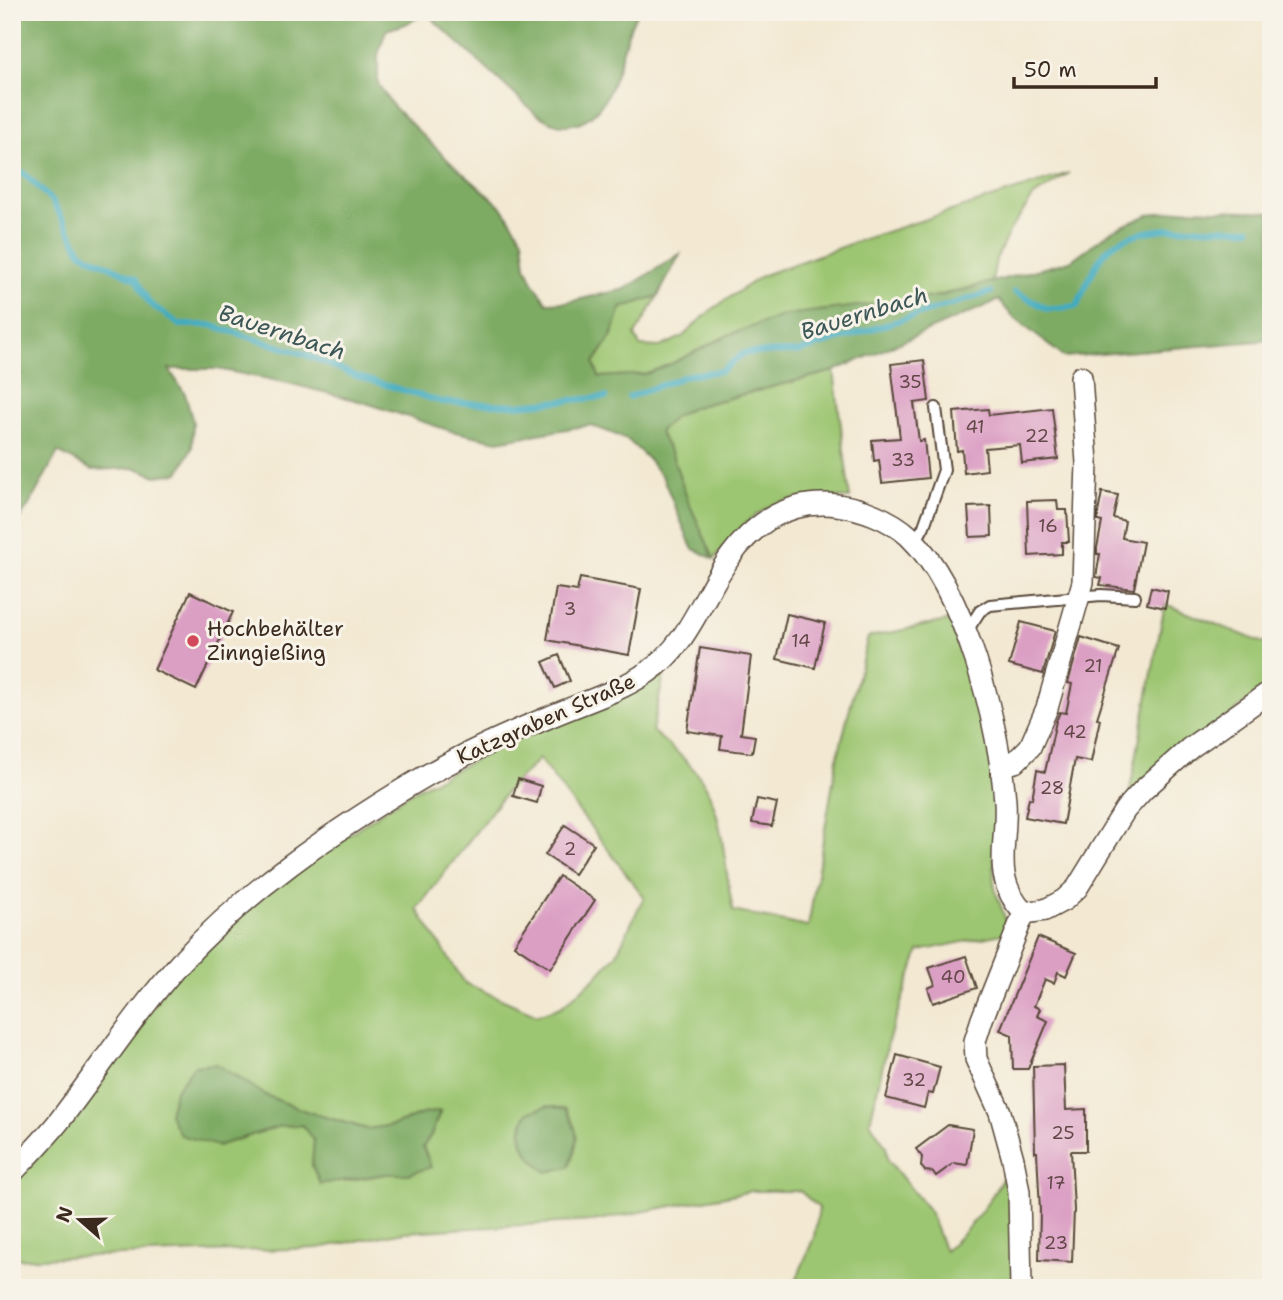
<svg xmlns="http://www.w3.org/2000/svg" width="1283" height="1300" viewBox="0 0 1283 1300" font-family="'Shantell Sans',sans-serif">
<rect width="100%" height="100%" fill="#f7f3e8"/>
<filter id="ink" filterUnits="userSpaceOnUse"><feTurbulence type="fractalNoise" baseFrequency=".0143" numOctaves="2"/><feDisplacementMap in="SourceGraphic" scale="14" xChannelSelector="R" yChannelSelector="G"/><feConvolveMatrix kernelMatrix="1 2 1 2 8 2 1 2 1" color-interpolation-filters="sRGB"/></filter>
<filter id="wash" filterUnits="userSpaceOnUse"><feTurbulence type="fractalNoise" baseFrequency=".00686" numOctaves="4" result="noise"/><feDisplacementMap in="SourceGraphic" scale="28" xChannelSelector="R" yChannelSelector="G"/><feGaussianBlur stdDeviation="1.57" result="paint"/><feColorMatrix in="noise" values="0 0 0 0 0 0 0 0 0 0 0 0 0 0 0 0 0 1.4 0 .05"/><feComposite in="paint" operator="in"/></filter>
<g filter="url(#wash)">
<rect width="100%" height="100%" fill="#f3e9d3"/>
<g fill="#9dc672" stroke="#6c7848" stroke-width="2" fill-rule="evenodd">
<path d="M1069,173l-35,23 -24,34 -14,29 -4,23 -319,81 -27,11 -47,3 -5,-14 17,-26 10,-29 37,-12 -23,39 5,11 20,1 22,-10 28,-26 51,-35 97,-35z"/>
<path d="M834,371l16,127c-73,-4 -90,4 -136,61l-26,-58 -16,-46 -13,-23 15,-15 20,-10z"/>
<path d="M1165,604l106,42v37l-142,112z"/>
<path d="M952,620c20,56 45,133 46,192 0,23 -6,47 -4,70 2,19 13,31 13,51l-88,18 -30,87 -19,84 16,24 2,14 41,51 16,40c27,-25 43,-46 61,-79l7,52 1,64h-221l21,-51 5,-29 -19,-17h-48l-159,30 -188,11 -87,16 -306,11v-74l46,-53 112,-150 97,-92 147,-100 252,-124 -14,65c21,18 47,37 58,64 15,36 15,78 23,116l75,16 29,-168 31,-122zM539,759l105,138 -28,58 -22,24 -33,28 -24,8 -72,-32 -48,-74 90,-118zM237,1076l28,19 43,17 59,17 27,-4 28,-11 18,-2 -9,23 -8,12 4,8 -17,19h-24l-41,7 -33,-15 2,-25 -12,-16 -22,1 -63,20z"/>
</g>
<g fill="#7eab64" stroke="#5c6a41" stroke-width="2">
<path d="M12,12h625c-4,9 -8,17 -10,25 -11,33 -19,90 -65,88 -8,0 -18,-7 -25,-10l-111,-102 -20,11 -20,6 -8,25v29l15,22 57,56 52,45 21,32 3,27 7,16 14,21 21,-1 57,-13 55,-35 -22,42 -37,12 -10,29 -17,26 5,14 47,-3 27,-11 55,-28 57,-20 155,-19 130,-35 43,-31 37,-16 40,-5 81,3v128l-207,17 -52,-41 -13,-16 -165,71 -140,36 -20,10 -15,15 13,23 16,46 26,58 -22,-11 -29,-70 -16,-20 -19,-18 -14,-6 -24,-9 -92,16 -47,-10 -88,-29 -75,-19 -71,-14h-48l16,25 8,28 -1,26 -13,25 -23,3 -20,-8 -44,2 -34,-18 -30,55 -16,22z"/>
<path d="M216,1064l49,31 43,17 59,17 27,-4 28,-11 18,-3 -9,24 -8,12 8,20 -21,7h-24l-66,10 -8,-18 2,-25 -12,-16 -22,1 -63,20 -37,-11 -11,-21 6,-23 19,-25z"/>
<path d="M548,1106l18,3c14,24 13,32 3,58l-22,5c-21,-17 -34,-33 -19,-60z"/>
</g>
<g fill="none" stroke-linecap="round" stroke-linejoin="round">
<g stroke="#40abc0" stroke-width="6">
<path d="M12,168l13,6 27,27 30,52 54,26 13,24 31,22h30l94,29 52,22 86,26 75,3 89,-8"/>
<path d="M1015,292l33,17 29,-3c7,-16 19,-46 31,-57 32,-28 102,-20 142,-20"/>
<path d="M629,397l59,-22 33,-4 23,-18 54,-1 193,-60"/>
</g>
</g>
<g id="blocks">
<g fill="#db9fc4">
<path d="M924,360l5,41 -15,2 5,38 5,-1 4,38 -46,5 -3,-23 -5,1 -2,-21 28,-2 -9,-74z"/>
<path d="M1052,408l6,51 -36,4 -2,-18 -35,3 2,22 -23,3 -2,-23 -5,1 -3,-39 34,-3 1,6z"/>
<path d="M1102,492l16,3 -5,23 12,3 -3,17 21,4 -9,47 -34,-4 2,-7 -6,-1 4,-23h-3v-6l5,-26 -4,-1v-8z"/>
<path d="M1057,500l1,10h9l2,32h-7v12l-33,2 -2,-55z"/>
<path d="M991,506l1,30 -22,1 -2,-30z"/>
<path d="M580,578l61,11 -12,66 -82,-15 9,-52 21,3z"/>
<path d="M1151,587l17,4 -3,17 -18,-4z"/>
<path d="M190,592l43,20 -37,78 -42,-20z"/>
<path d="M787,614l38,9 -10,45 -38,-9z"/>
<path d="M1021,622l34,9 -12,43 -34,-9z"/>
<path d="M1081,637l38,12 -22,69 3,1 -9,43 -16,-3 -12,65 -38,-7 4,-19 3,1 5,-29 8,2 11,-51 4,-9 6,1 6,-29 -4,-1z"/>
<path d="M700,648l51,8 -10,78 14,2 -3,17 -32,-4 2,-13 -35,-5z"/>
<path d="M559,655l11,26 -15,7 -12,-26z"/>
<path d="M518,779l23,7 -4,17 -24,-7z"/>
<path d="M757,799l20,4 -5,23 -20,-3z"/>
<path d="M565,825l29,19 -20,30 -29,-19z"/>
<path d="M559,876l36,24 -45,69 -36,-24z"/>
<path d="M1038,937l38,16 -10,23 -8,-4 -4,11 -9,-4 -11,27 6,3 -3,7 11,5 -20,48h-15l-1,-34 -12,-5z"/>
<path d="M966,956l11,32 -44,15 -5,-15 7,-3 -6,-17z"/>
<path d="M897,1055l43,12 -7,27 -5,-1 -4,15 -38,-10z"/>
<path d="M1064,1065l2,45 20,-1v42h-15l3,59 -2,52 -33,-2 1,-50 -3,-58h-2l-2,-86z"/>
<path d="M948,1125l25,4 -6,36 -13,-2 -18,13 -3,-4 -8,-1 -4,-5 1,-9 -6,-8z"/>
</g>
</g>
</g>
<g filter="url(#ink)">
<use href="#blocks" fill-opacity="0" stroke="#574739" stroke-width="2"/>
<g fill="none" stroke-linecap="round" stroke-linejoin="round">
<defs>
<g id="lane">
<path d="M915,543l9,-17 20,-56 -8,-62"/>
<path d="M967,631l13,-20 10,-6 111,-10 34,2"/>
</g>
<g id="street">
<path d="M1001,766l14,-4 15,-15 17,-39 36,-126 4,-119 -6,-86"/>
<path d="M1024,913l21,-3 19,-10 13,-12 48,-78 18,-20 47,-42 81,-57"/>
<path d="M12,1173c16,-17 33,-34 48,-53 40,-52 76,-108 120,-157 65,-71 149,-129 232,-179 43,-26 88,-47 135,-66 34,-15 70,-25 101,-46 57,-39 59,-113 121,-153 22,-13 44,-17 68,-14 25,3 53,14 72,31 56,54 90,188 96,265 3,44 -15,75 19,112"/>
<path d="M1021,1288l-2,-96 -6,-33 -13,-47 -24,-53 -1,-18 7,-22 42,-106"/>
</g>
</defs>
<use href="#lane" stroke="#574739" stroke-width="14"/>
<use href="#street" stroke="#574739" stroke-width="24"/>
<use href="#lane" stroke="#fff" stroke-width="10"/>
<use href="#street" stroke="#fff" stroke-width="21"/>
</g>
</g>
<circle fill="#d1495b" stroke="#f7f3e8" stroke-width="2.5" cx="193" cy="641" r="7"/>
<g text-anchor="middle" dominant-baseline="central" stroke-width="6" stroke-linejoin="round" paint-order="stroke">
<g font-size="18" fill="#634748">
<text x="910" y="382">35</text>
<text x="975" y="427">41</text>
<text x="1037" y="436">22</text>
<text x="903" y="460">33</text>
<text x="1048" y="526">16</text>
<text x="570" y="609">3</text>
<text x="801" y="641">14</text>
<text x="1093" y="666">21</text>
<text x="1075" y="732">42</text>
<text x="1052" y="788">28</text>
<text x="570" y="849">2</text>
<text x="953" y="977">40</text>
<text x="914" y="1080">32</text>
<text x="1063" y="1133">25</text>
<text x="1056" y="1183">17</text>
<text x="1056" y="1243">23</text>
</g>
<g font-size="21" fill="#3b2a1e" stroke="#f7f3e8" text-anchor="start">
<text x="207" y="629">Hochbehälter<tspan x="207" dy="24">Zinngießing</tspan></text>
</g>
<g font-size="21" fill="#3b2a1e" stroke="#f7f3e8">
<text transform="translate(546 719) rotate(-24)">Katzgraben Straße</text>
</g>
<g font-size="23" font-style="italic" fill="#3d5757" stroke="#f7f3e8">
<text transform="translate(864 313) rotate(-17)">Bauernbach</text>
<text transform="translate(282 332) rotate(18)">Bauernbach</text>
</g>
</g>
<rect width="1283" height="1300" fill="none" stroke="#f7f3e8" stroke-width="42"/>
<g transform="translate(80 1220) rotate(290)" stroke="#f7f3e8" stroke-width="5" paint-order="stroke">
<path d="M0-5L12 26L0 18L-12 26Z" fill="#3b2a1e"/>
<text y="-10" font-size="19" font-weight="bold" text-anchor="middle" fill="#3b2a1e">N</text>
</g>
<path d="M1014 77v10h142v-10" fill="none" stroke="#3b2a1e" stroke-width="3.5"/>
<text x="1024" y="77" font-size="21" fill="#3b2a1e" stroke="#f7f3e8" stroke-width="5" paint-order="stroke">50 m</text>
</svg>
